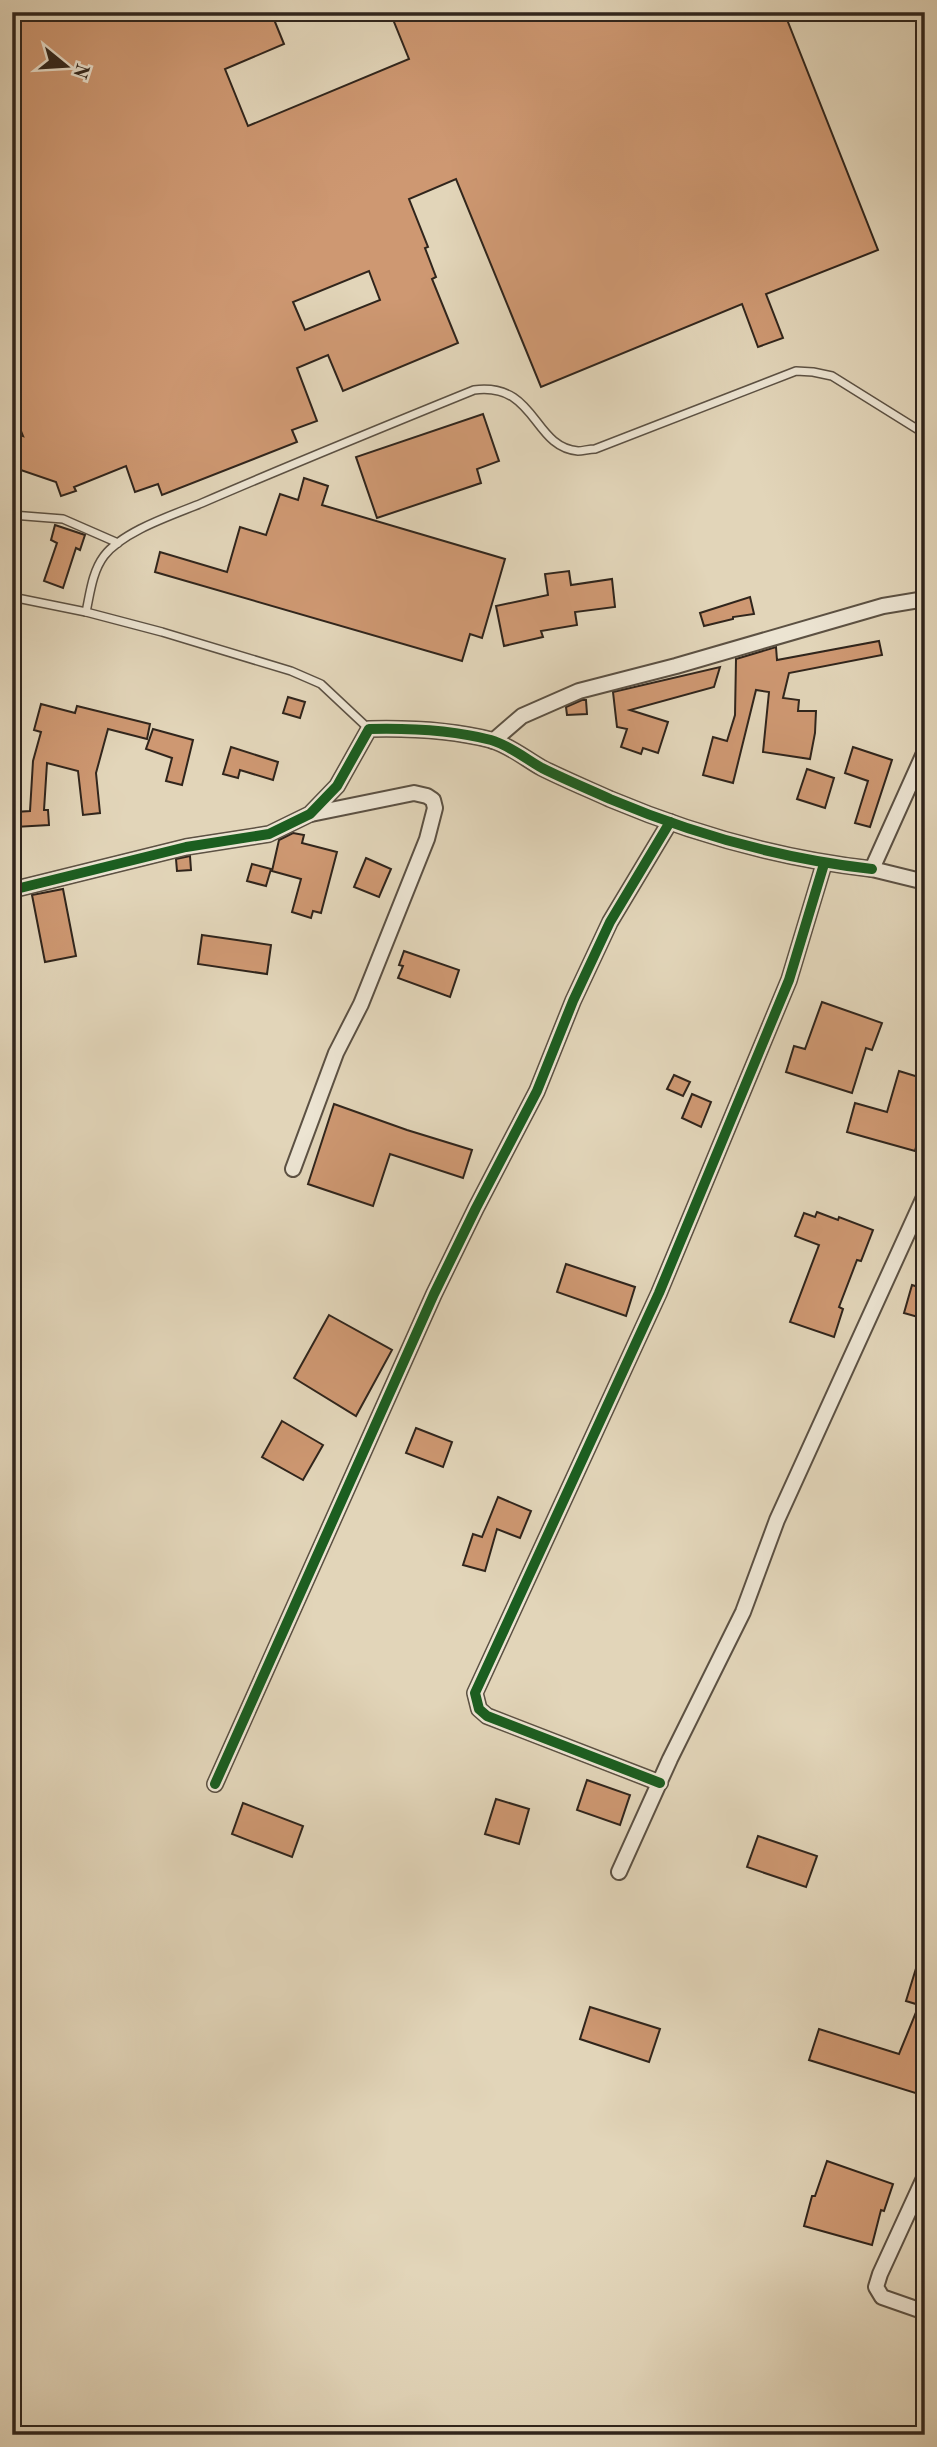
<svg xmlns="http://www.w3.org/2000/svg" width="937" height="2447" viewBox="0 0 937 2447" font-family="'Old Standard TT',serif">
<rect width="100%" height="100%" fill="#e2d5b9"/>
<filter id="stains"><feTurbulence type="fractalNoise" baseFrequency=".00286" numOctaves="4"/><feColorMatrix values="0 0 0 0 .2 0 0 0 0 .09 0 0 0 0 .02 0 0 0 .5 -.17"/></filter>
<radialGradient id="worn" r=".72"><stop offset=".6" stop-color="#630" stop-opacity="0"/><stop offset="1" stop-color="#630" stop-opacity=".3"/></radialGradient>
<g fill="#ce9872" stroke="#30251c" stroke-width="2" fill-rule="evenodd">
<path d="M12,12h259l13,32 -59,25 23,57 161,-67 -19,-47h394l94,238 -112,44 17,44 -25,9 -16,-43 -201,83 -85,-208 -47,20 19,48 -3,1 11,29 -4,2 26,64 -115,48 -15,-36 -31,13 20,53 -25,9 5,12 -135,53 -4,-11 -23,8 -9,-26 -52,21 2,4 -15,5 -5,-14 -44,-15v-35l11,4 -11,-27zM369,271l11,29 -75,30 -12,-28z"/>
<path d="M483,414l16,47 -22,8 4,14 -104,35 -21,-61z"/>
<path d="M304,478l24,8 -6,19 183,54 -23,79 -12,-4 -8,27 -307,-89 5,-20 67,20 13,-45 26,8 14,-41 18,6z"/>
<path d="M55,525l30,10 -5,15 -4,-2 -13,40 -19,-7 13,-38 -6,-3z"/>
<path d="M569,571l2,14 41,-6 3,28 -40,5 2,13 -36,6 2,6 -39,9 -8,-40 52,-11 -3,-21z"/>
<path d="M750,597l4,17 -21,3v2l-29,7 -4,-13z"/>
<path d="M879,641l3,14 -93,18 -6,25 16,2 -1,11h18l-1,22 -5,26 -47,-7 6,-60 -13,-2 -23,93 -30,-8 10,-38 14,4 8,-26 1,-56 40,-12 1,13z"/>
<path d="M720,667l-6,20 -84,23 38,12 -10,31 -15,-5 -2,6 -20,-7 6,-18 -10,-2 -4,-35z"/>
<path d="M288,697l17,5 -5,16 -17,-5z"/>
<path d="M582,700h4l1,14 -20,1 -1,-8z"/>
<path d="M41,704l34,9 2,-7 73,18 -3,15 -39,-10 -12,44 4,40 -17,2 -5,-44 -31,-8 -3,47h4l1,15 -34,2v-15l15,-1 3,-50 8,-29 -7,-2z"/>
<path d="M153,729l40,11 -11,45 -16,-4 6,-23 -26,-9z"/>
<path d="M231,747l47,15 -5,18 -33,-10 -2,8 -15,-4z"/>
<path d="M853,747l39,13 -22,67 -15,-4 13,-42 -23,-8z"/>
<path d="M807,769l27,9 -9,30 -28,-9z"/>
<path d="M293,833l11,2 -2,8 35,9 -16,61 -8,-2 -2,7 -19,-6 9,-33 -29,-8 7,-31z"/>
<path d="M190,856l1,14 -14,1 -1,-12z"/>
<path d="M366,858l25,11 -12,28 -25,-10z"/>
<path d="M252,864l19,5 -5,17 -19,-5z"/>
<path d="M63,889l13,67 -31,6 -13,-67z"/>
<path d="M202,935l69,10 -4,29 -69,-10z"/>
<path d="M404,951l55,19 -9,27 -52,-19 5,-12 -4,-1z"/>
<path d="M822,1002l60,21 -10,27 -6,-2 -14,45 -66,-21 8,-26 11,3z"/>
<path d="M899,1071l26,8v35l-10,37 -68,-19 8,-29 32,9z"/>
<path d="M674,1075l16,7 -7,14 -16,-7z"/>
<path d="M692,1094l19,8 -10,25 -19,-9z"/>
<path d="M334,1104l73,26 65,20 -9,28 -73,-24 -17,52 -65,-22z"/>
<path d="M817,1212l21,8 1,-3 34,13 -12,31 -4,-1 -18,47 4,2 -9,28 -44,-15 29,-77 -24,-9 9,-23 11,4z"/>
<path d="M566,1264l69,23 -9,29 -69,-24z"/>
<path d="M912,1285l13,4v30l-21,-6z"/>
<path d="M329,1315l63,35 -36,66 -62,-38z"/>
<path d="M282,1421l41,24 -20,35 -41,-23z"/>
<path d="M416,1428l36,14 -9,25 -37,-14z"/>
<path d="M498,1497l33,14 -11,27 -23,-9 -12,42 -22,-6 10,-31 9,3z"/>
<path d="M587,1780l43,15 -10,30 -43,-15z"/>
<path d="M496,1799l33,10 -10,35 -34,-10z"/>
<path d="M243,1803l60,23 -11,31 -60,-23z"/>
<path d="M758,1836l59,20 -11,31 -59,-20z"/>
<path d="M921,1952h4v144l-116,-36 10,-31 80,25 20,-49 -13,-4z"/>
<path d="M590,2007l70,22 -11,33 -69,-23z"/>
<path d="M827,2161l66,23 -9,27 -3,-1 -9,35 -68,-19 8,-30h3z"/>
</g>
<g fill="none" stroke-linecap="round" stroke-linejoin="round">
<defs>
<g id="service">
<path d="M12,515l51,4 55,24"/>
<path d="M12,597l74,15 76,20 129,39 30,13 48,45"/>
<path d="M86,612c4,-18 6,-40 18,-56 19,-25 69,-41 98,-53 90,-39 181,-76 272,-113 63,-8 58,57 104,61 5,0 11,-2 17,-2l201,-78 17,1 19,4 93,58"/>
</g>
<g id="minor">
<path d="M493,741l29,-25 57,-25 97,-25 207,-60 42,-7"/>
<path d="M925,751l-53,118 53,13"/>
<path d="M12,890l174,-43 83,-13 41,-20 27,-28 32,-57c40,-1 83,1 122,11 18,5 35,19 51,28 22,11 46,21 68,31 83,35 173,60 262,70"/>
<path d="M293,1169l43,-116 25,-49 66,-165 8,-31 -2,-8 -6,-4 -13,-3 -103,21"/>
<path d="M660,1783l-173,-67 -8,-7 -4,-16 184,-400 130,-313 35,-116"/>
<path d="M215,1784l219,-490 42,-86 61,-117 36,-90 37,-79 60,-100"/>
<path d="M619,1872l51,-113 73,-147 34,-92 148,-325"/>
<path d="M925,2176l-45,98 -4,13 6,10 43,15"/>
</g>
</defs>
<use href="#service" stroke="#5c5143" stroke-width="10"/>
<use href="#minor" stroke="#5c5143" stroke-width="18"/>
<use href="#service" stroke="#ece4d2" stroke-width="7"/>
<use href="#minor" stroke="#ece4d2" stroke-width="14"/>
<defs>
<g id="cycleway">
<path d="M12,890l174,-43 83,-13 41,-20 27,-28 32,-57c40,-1 83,1 122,11 18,5 35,19 51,28 22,11 46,21 68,31 83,35 173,60 262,70"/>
<path d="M660,1783l-173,-67 -8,-7 -4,-16 184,-400 130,-313 35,-116"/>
<path d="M215,1784l219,-490 42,-86 61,-117 36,-90 37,-79 60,-100"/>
</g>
</defs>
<use href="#cycleway" stroke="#ece4d2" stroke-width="15"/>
<use href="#cycleway" stroke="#1b5e20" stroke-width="10"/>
</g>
<rect width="937" height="2447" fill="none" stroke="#e2d5b9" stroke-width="42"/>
<rect x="14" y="14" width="909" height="2419" fill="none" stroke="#30251c" stroke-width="3.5"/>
<rect x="21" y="21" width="895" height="2405" fill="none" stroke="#30251c" stroke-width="2"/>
<g transform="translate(66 66) rotate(108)" stroke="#ece4d2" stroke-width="5" paint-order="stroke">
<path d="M0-5L12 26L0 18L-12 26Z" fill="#30251c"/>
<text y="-10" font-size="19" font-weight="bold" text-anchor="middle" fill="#30251c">N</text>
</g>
<rect width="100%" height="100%" filter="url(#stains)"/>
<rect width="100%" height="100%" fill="url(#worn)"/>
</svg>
